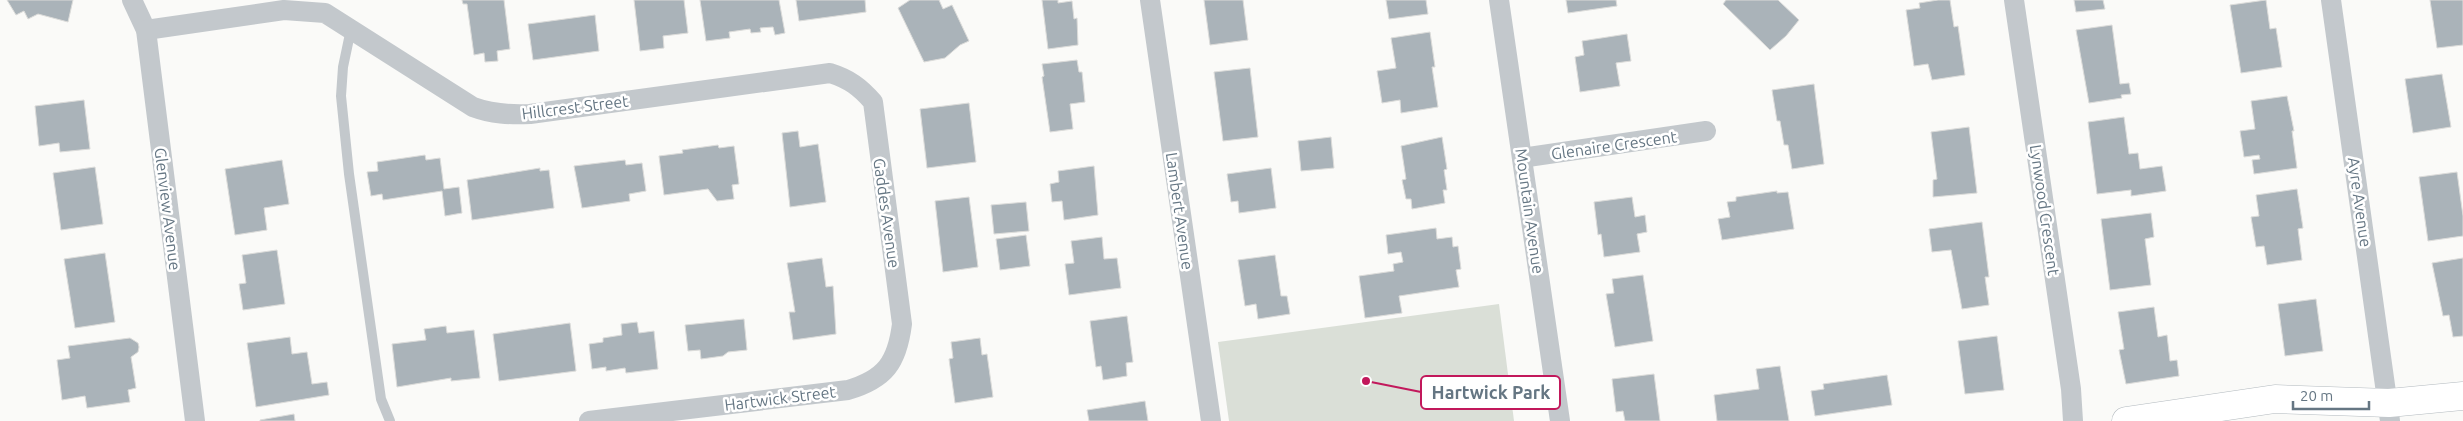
<svg xmlns="http://www.w3.org/2000/svg" width="2463" height="421" viewBox="0 0 2463 421" font-family="Ubuntu,sans-serif">
<rect width="100%" height="100%" fill="#fafaf8"/>
<path fill="#dadfd7" d="M1499,304l15,117h-285l-11,-79z"/>
<g fill="#aab3b9" stroke="#dcdcda">
<path d="M7,0h66l-5,22 -30,-8 -10,5 -4,-8 -8,4z"/>
<path d="M462,0h42l6,49 -13,2 1,10 -13,1 -1,-9 -10,2 -7,-51h-4z"/>
<path d="M634,0h50l4,33 -25,3 1,12 -24,3z"/>
<path d="M700,0h79l6,33 -10,2 -2,-8 -13,1 1,4 -10,1 -1,-4 -21,3 1,6 -24,3z"/>
<path d="M796,0h69l1,12 -67,9z"/>
<path d="M910,0h29l4,9 9,-4 17,36 -9,4 -15,13 -21,4 -26,-54z"/>
<path d="M1042,0h16v3l14,-2 2,18 3,-1 1,27 -30,4z"/>
<path d="M1204,0h39l5,40 -38,5z"/>
<path d="M1386,0h40l2,14 -39,5z"/>
<path d="M1566,0h50l1,6 -49,7z"/>
<path d="M1726,0h52l21,20 -13,16 -16,14 -47,-46z"/>
<path d="M1938,0h12l4,27 4,-1 7,49 -33,5 -4,-16 -14,2 -8,-56 14,-2 -1,-5z"/>
<path d="M2074,0h29l2,9 -29,3z"/>
<path d="M2266,0l4,29 6,-1 6,39 -41,6 -11,-68z"/>
<path d="M2430,0h33v45l-26,3z"/>
<path d="M595,15l4,36 -66,9 -5,-36z"/>
<path d="M2112,25l8,59 9,-1 2,11 -10,1 1,3 -33,5 -13,-73z"/>
<path d="M1430,32l5,35h-3l6,40 -37,6 -1,-13 -18,3 -5,-32 19,-3 -5,-30z"/>
<path d="M1627,34l4,27 -15,2 4,23 -40,6 -5,-35 9,-2 -2,-14z"/>
<path d="M1077,60l2,12h3l3,30 -15,2 3,25 -23,3 -8,-55 2,-1 -2,-12z"/>
<path d="M1250,68l8,69 -35,4 -9,-69z"/>
<path d="M2442,74l9,53 -38,6 -8,-54z"/>
<path d="M1814,84l10,80 -32,5 -4,-24h-4l-4,-24h-3l-5,-31z"/>
<path d="M2287,96l7,35h-2l5,37 -43,6 -2,-14 8,-1 -1,-4 -15,2 -4,-26 15,-2 -4,-28z"/>
<path d="M84,100l6,49 -30,3 -1,-9 -20,3 -4,-40z"/>
<path d="M969,103l7,59 -49,6 -7,-59z"/>
<path d="M2124,117l5,37 9,-1 2,16 22,-3 4,25 -35,5v-6l-34,4 -9,-72z"/>
<path d="M1969,127l8,66 -44,4v-17l4,-1 -6,-47z"/>
<path d="M798,131l2,16 18,-3 8,58 -36,5 -8,-74z"/>
<path d="M1331,137l3,31 -33,3 -3,-30z"/>
<path d="M1442,137l5,32 -3,1 3,20h-4l2,13 -33,6 -1,-10h-5l-4,-19 4,-1 -5,-33z"/>
<path d="M718,145l1,3 15,-2 5,38 -7,1 2,14 -17,2 -9,-12 -44,6 -5,-39 24,-3 -1,-3z"/>
<path d="M425,155l1,5 14,-2 4,31 15,-2 3,26 -17,3 -3,-25 -59,9 -1,-6 -11,2 -4,-24 11,-1 -1,-9z"/>
<path d="M282,160l7,44 -25,4 3,22 -32,5 -10,-66z"/>
<path d="M625,160l1,5 16,-2 4,28 -17,3 1,7 -48,7 -8,-42z"/>
<path d="M1094,166l4,49 -34,5 -2,-19 -10,1 -2,-18 9,-2 -1,-11z"/>
<path d="M95,167l8,57 -42,6 -8,-57z"/>
<path d="M540,168v3l9,-1 5,38 -82,12 -5,-40z"/>
<path d="M1271,168l5,40 -37,5 -1,-12 -7,1 -4,-28z"/>
<path d="M2457,172l6,44v20l-35,5 -9,-64z"/>
<path d="M2297,189l6,39 -5,1 4,31 -35,5 -3,-19 -8,1 -5,-30 8,-1 -3,-21z"/>
<path d="M1777,191v2l11,-1 6,37 -72,11 -4,-21 12,-2 -3,-15 9,-1v-4z"/>
<path d="M969,197l9,70 -35,5 -8,-71z"/>
<path d="M1632,197l3,20 10,-2 2,17 -10,2 3,18 -36,5 -3,-23 -3,1 -4,-33z"/>
<path d="M1026,202l3,29 -35,3 -3,-29z"/>
<path d="M2151,213l3,24 -9,2 6,46 -41,5 -9,-71z"/>
<path d="M1982,222l7,55h-4l4,28 -27,4 -11,-59 -19,2 -3,-23z"/>
<path d="M1436,228l1,11 15,-2 1,10 5,-1 3,23 -5,1 3,17 -60,9 3,17 -37,5 -6,-42 35,-5 -1,-7 10,-2 -2,-10 -13,2 -2,-19z"/>
<path d="M1026,235l4,31 -30,4 -4,-31z"/>
<path d="M1102,237l2,22 13,-1 4,30 -52,7 -4,-31 9,-1 -3,-22z"/>
<path d="M277,250l8,54 -42,6 -4,-26 7,-1 -4,-28z"/>
<path d="M105,253l10,69 -40,6 -11,-69z"/>
<path d="M1275,255l6,41h6l3,18 -32,5 -2,-15 -11,2 -7,-46z"/>
<path d="M822,258l4,29 7,-1 3,48 -43,6 -4,-28h6l-8,-49z"/>
<path d="M2463,258v78l-10,1 -4,-22 -6,1 -11,-53z"/>
<path d="M1643,275l10,66 -38,6 -9,-53 8,-1 -2,-14z"/>
<path d="M2316,299l7,52 -38,5 -7,-52z"/>
<path d="M2154,307l4,30 9,-2 3,26 7,-1 2,16 -53,8 -7,-34 5,-1 -6,-37z"/>
<path d="M1127,316l6,46 -7,1 1,13 -24,4 -2,-14 -5,1 -6,-46z"/>
<path d="M744,319l3,31 -19,2 -5,4 -22,3 -1,-9 -12,1 -3,-26z"/>
<path d="M637,322l2,11 15,-2 4,38 -32,4 -1,-5 -19,3v-4l-14,2 -3,-25 14,-2v-4l19,-3 -1,-11z"/>
<path d="M570,323l6,48 -77,10 -6,-47z"/>
<path d="M446,326l1,7 27,-3 6,48 -29,3v-3l-54,9 -5,-43 34,-4 -2,-11z"/>
<path d="M1997,336l7,54 -39,4 -7,-53z"/>
<path d="M290,337l2,17 15,-2 5,32 15,-2 2,13 -73,12 -9,-64z"/>
<path d="M130,338l8,5 1,4 -1,5 -7,5 5,31 -8,2 2,12 -43,6 -2,-12 -23,4 -5,-40 13,-2 -2,-12z"/>
<path d="M980,338l2,17 5,-1 6,43 -38,6 -6,-44 4,-1 -2,-16z"/>
<path d="M1780,366l9,55h-72l-3,-26 45,-6 -3,-20z"/>
<path d="M1654,374l6,47h-35l-2,-10 -7,1 -4,-33z"/>
<path d="M1887,375l5,30 -77,11 -4,-25 13,-2 -1,-5z"/>
<path d="M1145,401l3,20h-59l-2,-11z"/>
<path d="M294,414l1,7h-35v-1z"/>
</g>
<g fill="none" stroke-linecap="round" stroke-linejoin="round">
<defs>
<path id="secondary" d="M2126,421l149,-22 114,4 74,-7"/>
</defs>
<use href="#secondary" stroke="#b3babf" stroke-width="29"/>
<path stroke="#c3c8cc" stroke-width="10" d="M351,29l-8,38 -2,29 8,78 32,225 9,22"/>
<g stroke="#c3c8cc" stroke-width="20">
<path d="M132,0l14,30 49,391"/>
<path d="M1150,0l61,421"/>
<path d="M1499,0l61,421"/>
<path d="M2014,0l57,389 2,32"/>
<path d="M2331,0l59,421"/>
<path d="M146,30l138,-20 41,3 148,94c19,7 36,8 57,7l300,-41c19,6 30,14 43,29l29,222c-5,39 -17,55 -54,66l-259,31"/>
<path d="M1522,158l184,-27"/>
</g>
<use href="#secondary" stroke="#fff" stroke-width="28"/>
</g>
<g text-anchor="middle" dominant-baseline="central" stroke-width="5" stroke-linejoin="round" paint-order="stroke">
<g font-size="16" fill="#657683" stroke="#fff">
<text transform="translate(575 107) rotate(-7)">Hillcrest Street</text>
<text transform="translate(1614 145) rotate(-8)">Glenaire Crescent</text>
<text transform="translate(2360 202) rotate(82)">Ayre Avenue</text>
<text transform="translate(168 209) rotate(83)">Glenview Avenue</text>
<text transform="translate(2045 210) rotate(82)">Lynwood Crescent</text>
<text transform="translate(1180 211) rotate(82)">Lambert Avenue</text>
<text transform="translate(1530 211) rotate(82)">Mountain Avenue</text>
<text transform="translate(887 213) rotate(82)">Gaddes Avenue</text>
<text transform="translate(780 398) rotate(-7)">Hartwick Street</text>
</g>
</g>
<path fill="none" stroke="#c2185b" stroke-width="2" d="M1366 381L1421 392"/>
<circle fill="#c2185b" stroke="#fff" stroke-width="2" cx="1366" cy="381" r="5"/>
<rect fill="#fff" stroke="#c2185b" stroke-width="2" x="1421" y="376" width="139" height="33" rx="5"/>
<g font-size="18" text-anchor="middle" font-weight="bold" fill="#657683">
<text x="1491" y="399">Hartwick Park</text>
</g>
<path d="M2293 401v8h76v-8" fill="none" stroke="#657683" stroke-width="2.5"/>
<text x="2300" y="401" font-size="15" fill="#657683" stroke="#ffffff" stroke-width="4" paint-order="stroke">20 m</text>
</svg>
